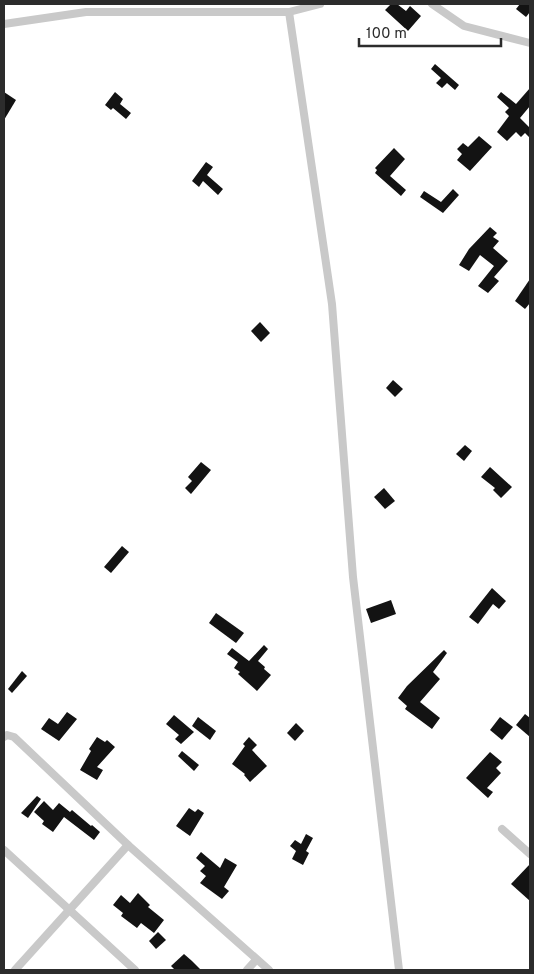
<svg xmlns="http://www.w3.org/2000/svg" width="534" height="974" viewBox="0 0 534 974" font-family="Overpass,sans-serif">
<rect width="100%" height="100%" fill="#fff"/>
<g fill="#131313">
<path d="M391,4h6l9,7 4,-5 11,10 -13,15 -23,-21z"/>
<path d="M520,4h10v8l-4,5 -10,-8z"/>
<path d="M435,64l24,21 -4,5 -8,-7 -5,5 -6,-5 5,-5 -10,-9z"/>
<path d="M530,88v18l-10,12 10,10v10l-5,-5 -4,4 -5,-5 -9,9 -10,-9 12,-16 -4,-4 4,-4 -12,-11 4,-5 15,12z"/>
<path d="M4,92l12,8 -12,20z"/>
<path d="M115,92l8,7 -3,5 11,9 -5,6 -13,-11 -2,2 -6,-5z"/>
<path d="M479,136l13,11 -22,24 -13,-11 5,-6 -5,-5 6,-6 5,4z"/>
<path d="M394,148l11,11 -15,17 16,14 -5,6 -26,-23 2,-3 -2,-2z"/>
<path d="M206,162l7,5 -6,8 16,14 -5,6 -15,-14 -4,6 -7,-6z"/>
<path d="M453,189l6,6 -16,18 -23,-16 4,-6 17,11z"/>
<path d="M490,227l7,6 -4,4 6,4 -6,7 15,13 -14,16 5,4 -11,12 -10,-7 16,-20 -14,-11 -11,16 -10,-6 10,-16z"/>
<path d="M530,279v24l-5,6 -10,-8z"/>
<path d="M260,322l10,11 -9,9 -10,-11z"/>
<path d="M393,380l10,9 -8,8 -9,-9z"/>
<path d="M465,445l7,6 -8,10 -8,-7z"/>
<path d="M201,462l10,8 -20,24 -6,-6 7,-7 -4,-4z"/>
<path d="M490,467l22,20 -11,11 -8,-8 2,-2 -14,-11z"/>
<path d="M384,488l11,13 -10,8 -11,-12z"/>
<path d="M122,546l7,6 -18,21 -7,-6z"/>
<path d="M492,588l14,13 -7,8 -6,-5 -15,20 -9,-7z"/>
<path d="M391,600l5,14 -25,9 -5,-14z"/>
<path d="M216,613l28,20 -8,10 -27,-20z"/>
<path d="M264,645l4,4 -10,12 7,6 -1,2 7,6 -14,16 -19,-17 2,-2 -6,-4 4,-6 -11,-8 5,-6 17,13z"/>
<path d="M444,650l3,3 -14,19 7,7 -20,23 20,16 -8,11 -27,-20 2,-3 -9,-8 9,-12z"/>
<path d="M22,671l5,5 -15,17 -4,-4z"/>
<path d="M67,712l10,7 -18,22 -18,-12 8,-11 9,6z"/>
<path d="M525,714l5,4v19l-14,-12z"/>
<path d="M174,715l20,17 -13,12 -6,-5 4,-4 -13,-11z"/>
<path d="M198,717l18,14 -6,9 -18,-14z"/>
<path d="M500,717l13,10 -11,13 -12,-10z"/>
<path d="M296,723l8,8 -9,10 -8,-8z"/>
<path d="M97,737l8,5 2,-2 8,7 -18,20 6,3 -6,10 -17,-10 11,-19 -2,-2z"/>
<path d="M249,737l8,8 -5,5 15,16 -17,16 -6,-7 1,-1 -13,-10 13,-18 -2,-2z"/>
<path d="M182,751l17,14 -5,6 -16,-15z"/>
<path d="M490,752l12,10 -6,6 5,5 -14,15 6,4 -5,6 -22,-20z"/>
<path d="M37,796l4,3 -13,19 -7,-5z"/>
<path d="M44,801l9,9 6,-7 11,9 2,-2 19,16 1,-1 8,7 -6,8 -30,-23 -11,15 -11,-8 2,-3 -10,-9z"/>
<path d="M189,808l6,4 3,-3 6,4 -14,23 -14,-10z"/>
<path d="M306,834l7,4 -7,13 3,2 -6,12 -11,-6 4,-8 -6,-5 5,-6 6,4z"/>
<path d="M201,852l19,16 5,-10 12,7 -13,22 5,4 -7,8 -22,-16 6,-7 -6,-5 5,-5 -9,-8z"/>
<path d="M530,864v37l-19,-17z"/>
<path d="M138,893l12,12 -2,2 16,13 -10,13 -13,-10 -4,5 -16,-12 2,-3 -10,-8 8,-10 9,8z"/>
<path d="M158,932l8,8 -10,9 -7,-8z"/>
<path d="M184,954l8,7 9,9h-26l-4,-4z"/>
</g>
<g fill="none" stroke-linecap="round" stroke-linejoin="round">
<g stroke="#c9c9c9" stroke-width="8">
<path d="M432,4l32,22 66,17"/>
<path d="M289,12l43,292 21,273 46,393"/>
<path d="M4,24l82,-12h203l31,-8"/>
<path d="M4,737l3,-2 7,2 114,108 141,125"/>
<path d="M502,829l28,25"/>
<path d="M4,850l131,120"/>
<path d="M15,970l113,-125"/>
<path d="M247,970l9,-10"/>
</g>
</g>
<rect width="534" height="974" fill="none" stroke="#2c2c2c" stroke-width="10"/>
<path d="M359 38v8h142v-8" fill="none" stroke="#2c2c2c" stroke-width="2.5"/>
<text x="366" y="38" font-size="15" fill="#2c2c2c" stroke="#ffffff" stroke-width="4" paint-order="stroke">100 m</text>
</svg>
